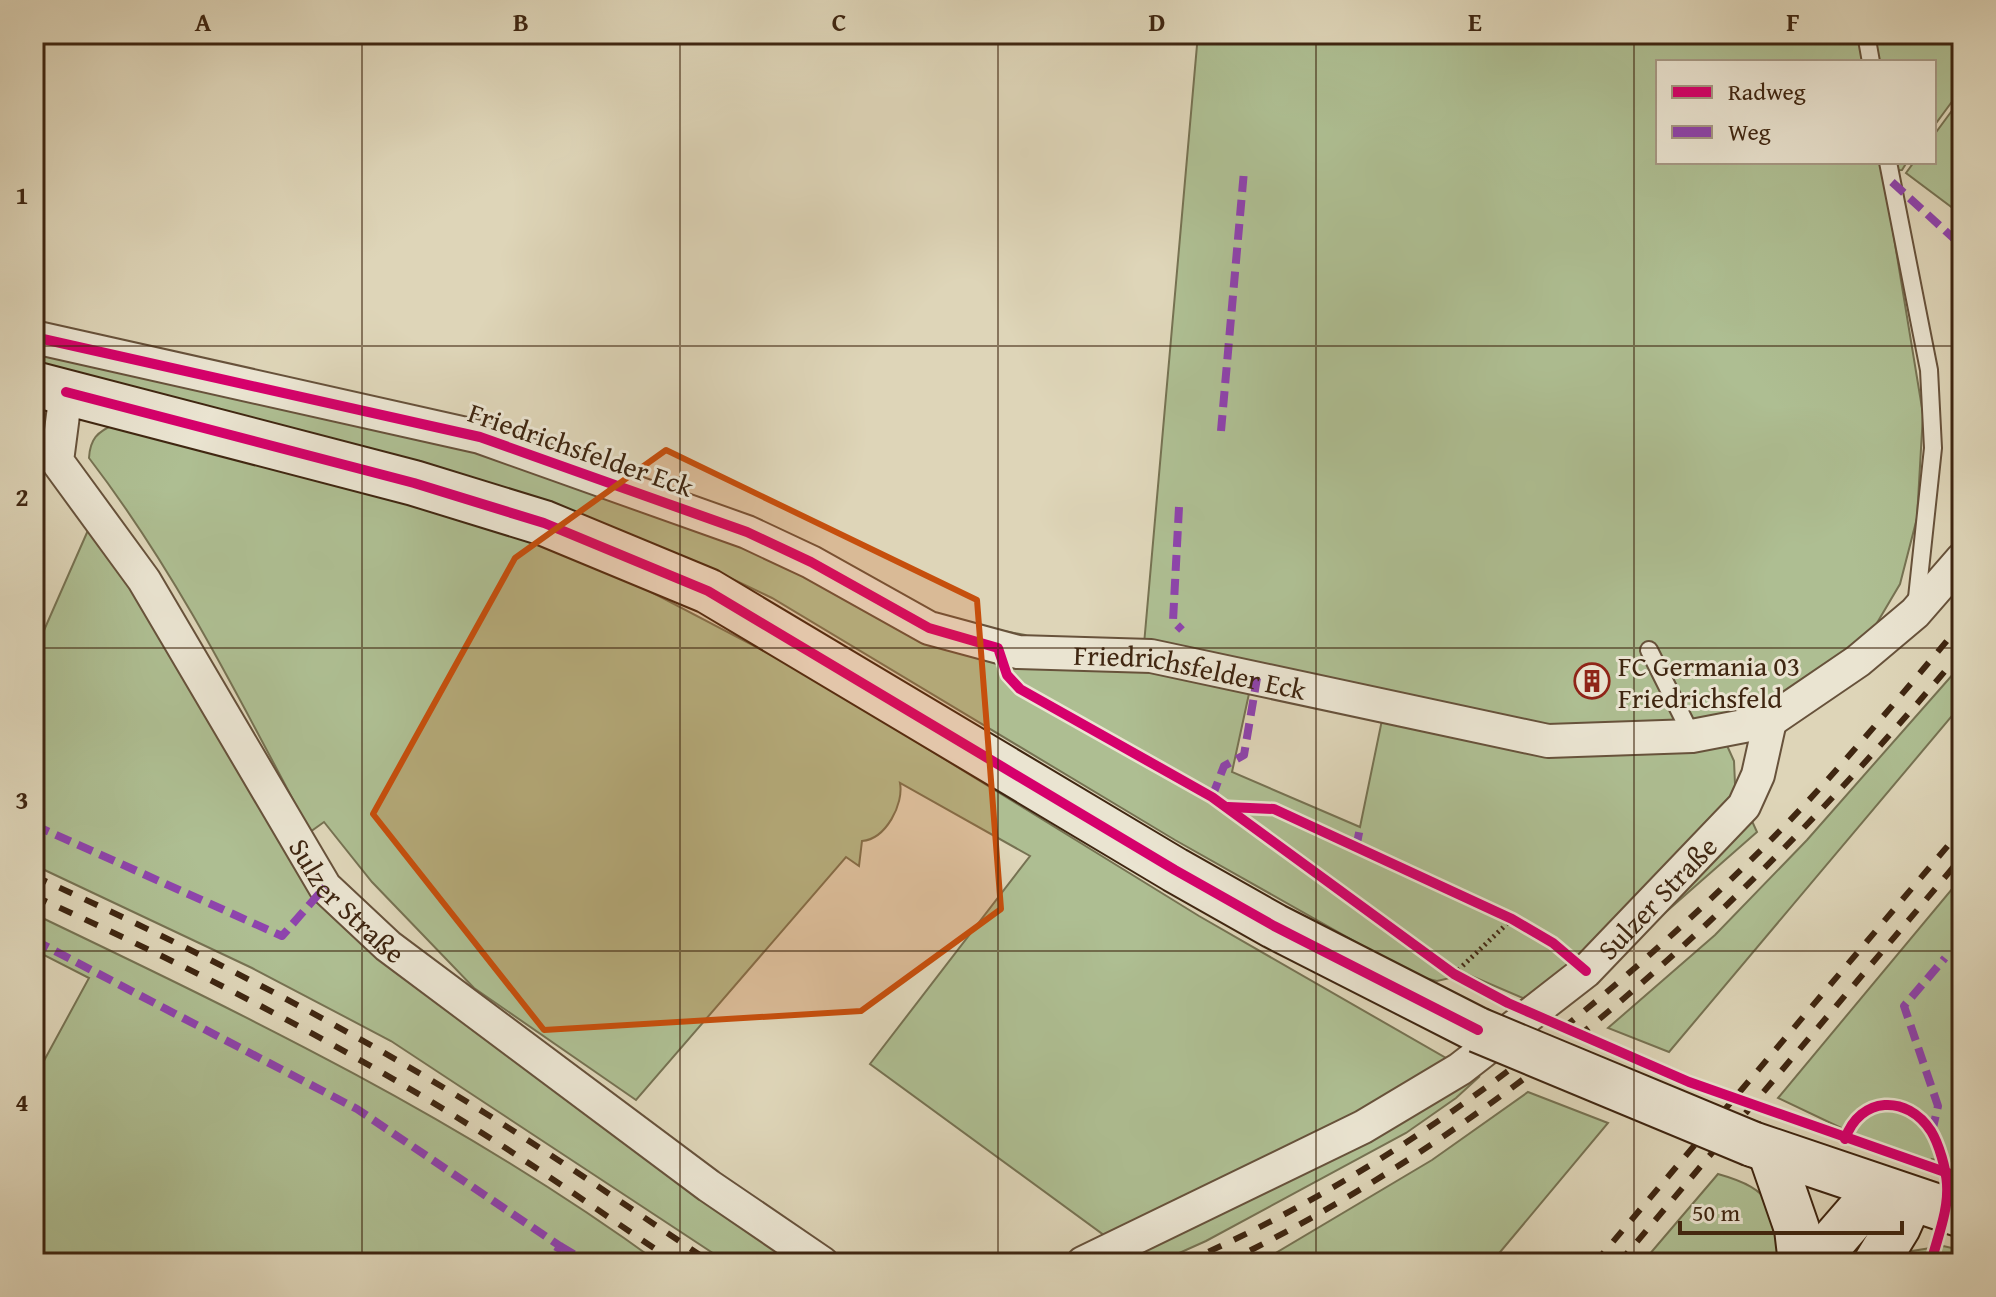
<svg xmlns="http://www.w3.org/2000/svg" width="1996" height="1297" viewBox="0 0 1996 1297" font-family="'Gentium Book Plus',serif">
<rect width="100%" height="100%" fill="#ded5b8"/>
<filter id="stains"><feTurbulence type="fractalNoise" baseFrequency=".0025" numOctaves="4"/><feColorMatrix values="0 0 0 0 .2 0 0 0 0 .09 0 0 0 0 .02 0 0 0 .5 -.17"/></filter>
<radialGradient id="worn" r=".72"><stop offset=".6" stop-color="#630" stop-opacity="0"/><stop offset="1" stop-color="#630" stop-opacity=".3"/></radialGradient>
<g fill="#aebe92" stroke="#767252" stroke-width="2" fill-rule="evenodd">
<path d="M1198,34h764v54l-28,38v-64h-276v100h249l-5,8 -19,1 40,243 -6,104 -17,66 -29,49 -62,51 -94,35 19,42 1,23 22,48 -204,179 -86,-37 -30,7 -21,-5 -241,-136 -403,-242 -71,-34 -667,-201v-15l440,98 483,176 68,13 40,23 77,9zM1250,689l132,31 -22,107 -128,-55z"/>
<path d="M1962,97v118l-56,-42 8,-11h20v-27z"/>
<path d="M115,424l344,89 133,48 208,109 399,246 280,161 -23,21 -50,35 -200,108 -49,22h-48l112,-85 -47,33 -66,27 -238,-174 160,-208 -130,-73c4,21 -14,56 -38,58l-3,25 -13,-9 -210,243 -162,-112 -102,-106 -48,-60 -14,10c-68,-128 -132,-258 -221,-374 1,-19 8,-26 26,-34z"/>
<path d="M89,528l49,62 176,295 485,378h-71l-337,-222 -139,-73 -218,-103v-212z"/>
<path d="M1962,664v40l-293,348 -61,-24 107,-93 92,-95z"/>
<path d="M1962,877v288l-30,-6 1,4 -77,-28 -78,-37z"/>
<path d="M34,914c215,103 431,207 625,349h-625v-184l55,-101 -55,-28z"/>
<path d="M1528,1092l80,31 -117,140h-232l173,-103z"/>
<path d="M1718,1174c57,16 58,34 62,89h-138z"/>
<path d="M1943,1246l18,4 -2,13h-58l11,-12z"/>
</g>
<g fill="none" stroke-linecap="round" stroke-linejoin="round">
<defs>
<g id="lane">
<path d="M1866,34l5,28"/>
<path d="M1888,162l41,208 4,78 -17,159"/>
<path d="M1649,650l43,86"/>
</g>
<g id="street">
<path id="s1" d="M34,337l446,100 267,95 64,30 118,66 89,24 133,4 397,85 144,-5 78,-15 88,-60 57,-48 47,-54"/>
<path id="s2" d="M66,392l-9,69 87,119 181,307 63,59 321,240 113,77"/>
<path id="s3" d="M1083,1263l280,-136 97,-58 126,-98 158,-165 14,-31 12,-54"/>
</g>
<g id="secondary">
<path d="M34,384l380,99 130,40 164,68 467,279 99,56 204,104"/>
<path d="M1752,1144l210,71"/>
<path d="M1770,1151l27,78 4,34"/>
<path d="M1814,1263l64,-74"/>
<path d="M1876,1263l22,-36 12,-27"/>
</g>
</defs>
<use href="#lane" stroke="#67523b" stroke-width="20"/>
<use href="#street" stroke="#67523b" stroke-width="36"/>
<use href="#secondary" stroke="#3f2611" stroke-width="48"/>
<path stroke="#3f2611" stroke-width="5" stroke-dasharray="2 4" stroke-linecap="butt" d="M1454,974l58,-55"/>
<use href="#lane" stroke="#eae4d1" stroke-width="16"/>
<use href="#street" stroke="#eae4d1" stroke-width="32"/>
<use href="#secondary" stroke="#eae4d1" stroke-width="44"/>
<g stroke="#3f2611" stroke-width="6" stroke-dasharray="14 14" stroke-linecap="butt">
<path d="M34,876c154,70 307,147 451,237 77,48 152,100 227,150"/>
<path d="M34,896c150,68 300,144 440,232 69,43 135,90 202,135"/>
<path d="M1183,1263c218,-94 411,-247 578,-413 71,-71 136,-150 201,-227"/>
<path d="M1225,1263c297,-145 526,-361 737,-612"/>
<path d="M1595,1263l367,-434"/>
<path d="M1619,1263l343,-406"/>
</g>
<defs>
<path id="secondary-bridge" d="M1478,1030l274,114"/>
</defs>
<use href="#secondary-bridge" stroke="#3f2611" stroke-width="48" stroke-linecap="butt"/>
<use href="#secondary-bridge" stroke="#eae4d1" stroke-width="44"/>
<g stroke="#8e44ad" stroke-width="8" stroke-dasharray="16 8" stroke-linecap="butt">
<path d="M1892,182l70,64"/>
<path d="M1221,431l23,-260"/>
<path d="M1179,507l-6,114 9,9"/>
<path d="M1212,797l12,-31 20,-11 13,-77"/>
<path d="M34,825l248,111 43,-49"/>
<path d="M1356,848l4,-20"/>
<path d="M34,940l323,169 203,137 -9,17"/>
<path d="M1932,1132l6,-26 -34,-100 41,-48"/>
<path d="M560,1246l29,17"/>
</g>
<defs>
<g id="cycleway">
<path d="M34,337l446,100 267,95 64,30 118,66 69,20 9,27 13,14 192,108 242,177 54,29 181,79 273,96"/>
<path d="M66,392l348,91 130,40 164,68 467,279 99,56 204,104"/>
<path d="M1228,807l46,2 238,110 41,24 33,28"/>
<path d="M1845,1139c15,-43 62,-45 86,-8 8,13 15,38 16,53 2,26 -10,54 -16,79"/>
</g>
</defs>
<use href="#cycleway" stroke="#eae4d1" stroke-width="15"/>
<use href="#cycleway" stroke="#d6006c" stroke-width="10"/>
</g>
<path fill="#c64f0d" fill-opacity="0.2" stroke="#c64f0d" stroke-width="6" stroke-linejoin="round" d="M666,450l311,150 24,309 -140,102 -317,19 -171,-216 142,-256z"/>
<path fill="none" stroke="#3f2611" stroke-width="2" stroke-opacity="0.55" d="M362,34v1229M680,34v1229M998,34v1229M1316,34v1229M1634,34v1229M34,346h1928M34,648h1928M34,951h1928"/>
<defs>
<symbol id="building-ring" viewBox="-11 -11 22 22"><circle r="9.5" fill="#eae4d1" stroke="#8f2418" stroke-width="1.5"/><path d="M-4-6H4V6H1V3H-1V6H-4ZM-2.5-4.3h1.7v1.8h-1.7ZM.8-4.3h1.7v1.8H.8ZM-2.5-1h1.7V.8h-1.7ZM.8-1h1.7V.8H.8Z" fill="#8f2418"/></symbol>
</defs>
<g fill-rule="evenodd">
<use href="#building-ring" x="1572" y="661" width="40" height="40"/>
</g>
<g text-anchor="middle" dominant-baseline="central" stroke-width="6" stroke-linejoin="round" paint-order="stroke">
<g font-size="28" fill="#3f2611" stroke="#eae4d1">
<text transform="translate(581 449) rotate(19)">Friedrichsfelder Eck</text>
<text stroke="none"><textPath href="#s1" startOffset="1212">Friedrichsfelder Eck</textPath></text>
<text stroke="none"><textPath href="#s2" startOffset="598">Sulzer Straße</textPath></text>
<text stroke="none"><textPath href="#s3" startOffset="686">Sulzer Straße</textPath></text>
</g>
<g font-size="28" fill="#3f2611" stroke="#eae4d1" text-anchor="start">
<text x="1618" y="665">FC Germania 03<tspan x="1618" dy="32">Friedrichsfeld</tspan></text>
</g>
</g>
<rect width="1996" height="1297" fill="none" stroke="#ded5b8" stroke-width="88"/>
<rect x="1656" y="60" width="280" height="104" fill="#eae4d1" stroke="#a69884" stroke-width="2"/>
<rect x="1672" y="86" width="40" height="12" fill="#d6006c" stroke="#a69884" stroke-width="2"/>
<text x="1728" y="100" font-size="24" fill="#3f2611">Radweg</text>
<rect x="1672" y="126" width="40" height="12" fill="#8e44ad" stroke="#a69884" stroke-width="2"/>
<text x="1728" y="140" font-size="24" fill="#3f2611">Weg</text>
<path d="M1680 1221v12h222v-12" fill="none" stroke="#3f2611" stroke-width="4"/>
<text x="1692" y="1221" font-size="24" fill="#3f2611" stroke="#eae4d1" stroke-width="6" paint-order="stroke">50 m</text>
<rect x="44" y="44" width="1908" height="1209" fill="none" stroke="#3f2611" stroke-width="3"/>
<g font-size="26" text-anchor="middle" font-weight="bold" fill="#3f2611">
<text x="203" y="31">A</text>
<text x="521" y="31">B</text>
<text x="839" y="31">C</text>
<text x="1157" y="31">D</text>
<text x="1475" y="31">E</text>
<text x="1793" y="31">F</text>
<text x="22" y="204">1</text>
<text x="22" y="506">2</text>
<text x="22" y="809">3</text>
<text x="22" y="1111">4</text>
</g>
<rect width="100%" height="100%" filter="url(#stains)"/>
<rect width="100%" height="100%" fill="url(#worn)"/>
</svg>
